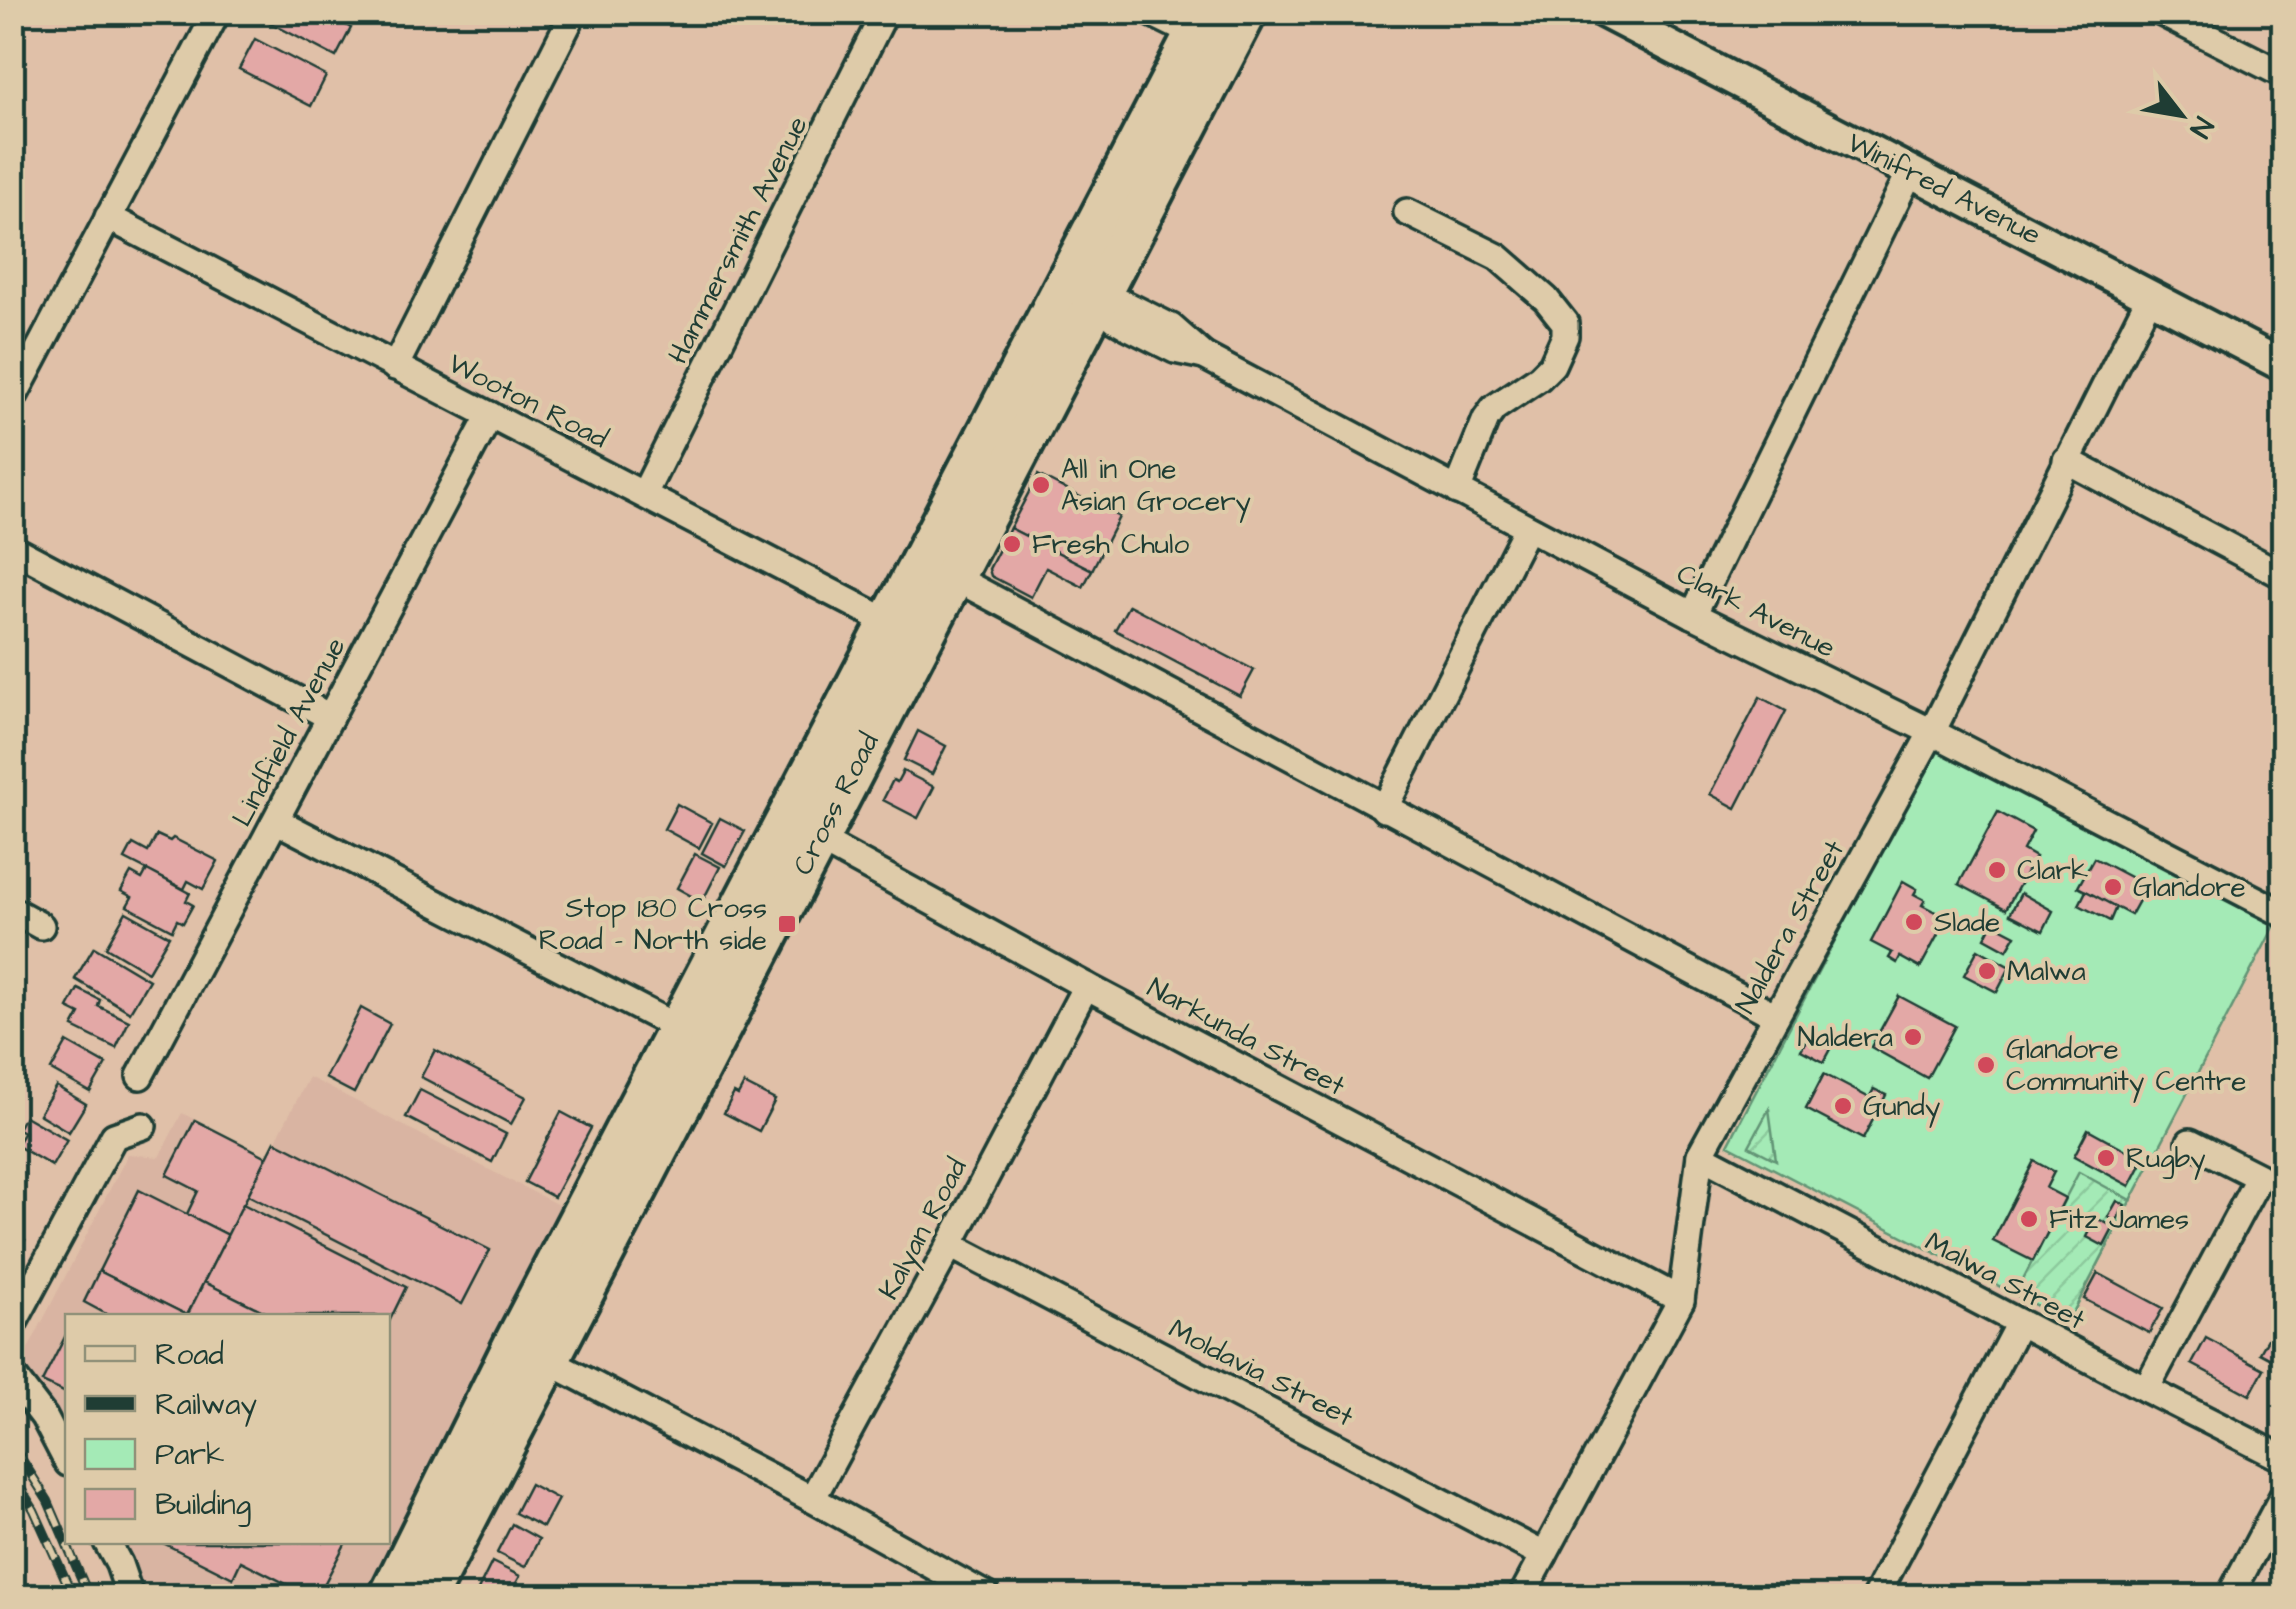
<svg xmlns="http://www.w3.org/2000/svg" width="2296" height="1609" viewBox="0 0 2296 1609" font-family="'Architects Daughter',sans-serif">
<defs>
<pattern id="garden-furrows" width="10" height="10" patternUnits="userSpaceOnUse" patternTransform="scale(2.5)"><rect width="10" height="10" fill="#a4eab6"/><path d="M-1 1l2-2M0 10L10 0M9 11l2-2" fill="none" stroke="#8dca9d"/></pattern>
</defs>
<rect width="100%" height="100%" fill="#e0c0a8"/>
<filter id="ink" filterUnits="userSpaceOnUse"><feTurbulence type="fractalNoise" baseFrequency=".01" numOctaves="2"/><feDisplacementMap in="SourceGraphic" scale="20" xChannelSelector="R" yChannelSelector="G"/><feConvolveMatrix kernelMatrix="1 2 1 2 8 2 1 2 1" color-interpolation-filters="sRGB"/></filter>
<g filter="url(#ink)">
<path fill="#d9b4a2" d="M309,1077l257,132 -200,387h-225l-20,-54h267v-226h-320l-1,116 -45,-71 106,-207 31,3 23,-44 85,44z"/>
<path fill="#a4eab6" stroke="#629475" stroke-width="2.5" d="M1936,747l339,178 -207,397 -340,-177z"/>
<g fill="url(#garden-furrows)" stroke="#629475" stroke-width="2.5">
<path d="M1769,1109l7,51 -27,-14z"/>
<path d="M2079,1172l52,29 -63,121 -39,-21 -7,-20z"/>
</g>
<g fill="#e3a8a6" stroke="#1f3d34" stroke-width="2.5">
<path d="M269,12h53l29,16 -15,29 -71,-37z"/>
<path d="M255,39l71,37 -15,30 -72,-37z"/>
<path d="M1038,475l81,42 -27,53 -82,-42z"/>
<path d="M1010,528l82,42 -9,17 -37,-19 -15,29 -40,-21 -2,-7z"/>
<path d="M1129,605l125,65 -14,26 -125,-66z"/>
<path d="M1760,697l26,14 -50,97 -26,-14z"/>
<path d="M918,731l28,15 -14,28 -28,-14z"/>
<path d="M903,771l31,16 -16,31 -35,-18 10,-20 4,2z"/>
<path d="M677,804l35,19 -13,25 -35,-19z"/>
<path d="M1998,812l35,19 -10,19 12,7 -29,52 -47,-25z"/>
<path d="M720,818l25,13 -19,35 -24,-13z"/>
<path d="M157,835l13,6 3,-3 45,23 -15,28 -15,-8 -4,8 -59,-30 8,-15 15,8z"/>
<path d="M695,854l25,13 -18,35 -25,-14z"/>
<path d="M2094,858l53,28 -16,29 -53,-28z"/>
<path d="M147,870l43,23 -4,8 7,4 -10,18 -6,-3 -5,10 -45,-24 5,-9 -11,-6 10,-18 11,6z"/>
<path d="M1903,881l14,8 -3,5 11,6 -3,5 25,13 -27,50 -20,-11 -3,6 -8,-5 3,-5 -21,-11z"/>
<path d="M2086,891l30,16 -6,14 -31,-16z"/>
<path d="M2021,893l32,18 -10,20 -33,-17z"/>
<path d="M126,912l43,24 -21,36 -42,-25z"/>
<path d="M1993,923l23,12 -9,15 -22,-12z"/>
<path d="M94,947l55,33 -19,32 -55,-33z"/>
<path d="M1978,949l32,18 -13,25 -33,-17z"/>
<path d="M78,989l22,11 -2,6 31,15 -13,27 -43,-21 7,-13 -12,-6z"/>
<path d="M1899,996l56,30 -28,52 -56,-31z"/>
<path d="M361,1008l29,16 -36,69 -29,-15z"/>
<path d="M1808,1037l23,12 -7,13 -23,-12z"/>
<path d="M67,1042l39,22 -16,28 -39,-22z"/>
<path d="M435,1050l91,47 -15,27 -90,-47z"/>
<path d="M1824,1074l57,30 -18,35 -57,-30z"/>
<path d="M744,1084l31,16 -16,31 -35,-18 10,-20 4,2z"/>
<path d="M56,1086l30,18 -17,28 -30,-18z"/>
<path d="M1874,1089l12,6 -4,8 -12,-7z"/>
<path d="M420,1090l86,44 -14,28 -86,-45z"/>
<path d="M561,1112l30,16 -37,69 -29,-15z"/>
<path d="M25,1116l42,24 -15,26 -36,-21 8,-13 -6,-3z"/>
<path d="M195,1120l72,37 -39,78 -41,-21 11,-23 -31,-16z"/>
<path d="M2088,1129l47,26 -3,5 9,5 -11,21 -56,-30z"/>
<path d="M275,1141l215,109 -28,54 -214,-109z"/>
<path d="M2034,1161l20,11 -8,16 19,10 -32,63 -40,-20z"/>
<path d="M139,1190l89,45 -41,80 -88,-44z"/>
<path d="M2117,1201l8,4 -9,17 -8,-5z"/>
<path d="M243,1204l163,83 -18,37v-8h-115l-69,-34z"/>
<path d="M2096,1218l18,9 -10,19 -17,-9z"/>
<path d="M12,1233l13,7 -13,22z"/>
<path d="M99,1271l88,44v1h-77l-26,-14z"/>
<path d="M2098,1273l65,35 -14,25 -65,-34z"/>
<path d="M204,1282l69,34h-86z"/>
<path d="M2284,1310v56l-24,-13z"/>
<path d="M68,1331v63l-26,-12z"/>
<path d="M2206,1338l58,31 -14,26 -58,-31z"/>
<path d="M530,1484l28,15 -15,28 -28,-14z"/>
<path d="M512,1524l27,15 -14,28 -28,-14z"/>
<path d="M161,1542h185l-28,54h-8l-69,-35 -8,17z"/>
<path d="M492,1562l28,14 -11,20h-19l-12,-6z"/>
</g>
<g fill="none" stroke-linecap="round" stroke-linejoin="round">
<defs>
<g id="minor">
<path d="M1149,12l47,23"/>
<path d="M2160,12l124,63"/>
<path d="M1407,212l91,45 48,42 19,24v13l-13,29 -13,13 -45,30 -8,11 -29,72"/>
<path d="M108,217l794,412"/>
<path d="M1092,295l33,9 46,23 33,29"/>
<path d="M1098,298l17,21 12,7 48,24 29,6 489,259 239,117 352,182"/>
<path d="M395,367l179,-355"/>
<path d="M12,400l205,-388"/>
<path d="M2066,460l218,116"/>
<path d="M644,494l241,-482"/>
<path d="M12,548l318,169"/>
<path d="M942,571l834,445"/>
<path d="M1693,615l217,-443"/>
<path d="M1384,809l143,-281"/>
<path d="M277,821l413,213"/>
<path d="M808,834l278,152 595,314"/>
<path d="M12,910l29,16"/>
<path d="M140,1076l350,-661"/>
<path d="M1700,1155l446,234 138,70"/>
<path d="M950,1245l594,310"/>
<path d="M12,1326l102,-190 29,-10"/>
<path d="M537,1355l275,144 175,97"/>
<path d="M12,1375l32,42 24,46"/>
<path d="M2146,1389l113,-212 -69,-35"/>
<path d="M812,1499l138,-254 136,-259"/>
<path d="M107,1542l12,22 11,32"/>
<path d="M1522,1596l159,-296 19,-145 232,-423 218,-436"/>
<path d="M1876,1596l143,-273"/>
<path d="M2230,1596l54,-102"/>
</g>
<path id="tertiary" d="M1604,12l680,354"/>
<g id="trunk">
<path d="M390,1596l125,-253 692,-1331"/>
<path d="M426,1596l820,-1584"/>
</g>
</defs>
<use href="#minor" stroke="#1f3d34" stroke-width="32"/>
<use href="#tertiary" stroke="#1f3d34" stroke-width="38"/>
<use href="#trunk" stroke="#1f3d34" stroke-width="48"/>
<use href="#minor" stroke="#decba9" stroke-width="25"/>
<use href="#tertiary" stroke="#decba9" stroke-width="30"/>
<use href="#trunk" stroke="#decba9" stroke-width="40"/>
<defs>
<g id="rail">
<path d="M12,1444l36,57 41,95"/>
<path d="M12,1474l22,36 39,86"/>
</g>
</defs>
<use href="#rail" stroke="#1f3d34" stroke-width="10"/>
<use href="#rail" stroke="#decba9" stroke-width="6" stroke-dasharray="19" stroke-linecap="butt"/>
</g>
</g>
<g fill="#d1495b" stroke="#decba9" stroke-width="4">
<circle cx="1041" cy="485" r="10"/>
<circle cx="1012" cy="544" r="10"/>
<circle cx="1997" cy="870" r="10"/>
<circle cx="2113" cy="887" r="10"/>
<circle cx="1914" cy="922" r="10"/>
<rect x="777" y="914" width="20" height="20" rx="5"/>
<circle cx="1987" cy="971" r="10"/>
<circle cx="1913" cy="1037" r="10"/>
<circle cx="1986" cy="1065" r="10"/>
<circle cx="1843" cy="1106" r="10"/>
<circle cx="2106" cy="1158" r="10"/>
<circle cx="2029" cy="1219" r="10"/>
</g>
<g text-anchor="middle" dominant-baseline="central" stroke-width="8" stroke-linejoin="round" paint-order="stroke">
<g font-size="28" fill="#1f3d34" stroke="#decba9">
<text transform="translate(1944 189) rotate(27)">Winifred Avenue</text>
<text transform="translate(738 240) rotate(-63)">Hammersmith Avenue</text>
<text transform="translate(528 401) rotate(27)">Wooton Road</text>
<text transform="translate(1756 611) rotate(27)">Clark Avenue</text>
<text transform="translate(289 732) rotate(-62)">Lindfield Avenue</text>
<text transform="translate(836 804) rotate(-63)">Cross Road</text>
<text transform="translate(1790 927) rotate(-61)">Naldera Street</text>
<text transform="translate(1246 1037) rotate(28)">Narkunda Street</text>
<text transform="translate(923 1229) rotate(-62)">Kalyan Road</text>
<text transform="translate(2005 1281) rotate(28)">Malwa Street</text>
<text transform="translate(1261 1373) rotate(27)">Moldavia Street</text>
</g>
<g font-size="28" fill="#1f3d34" stroke="#decba9" text-anchor="start">
<text x="1061" y="469">All in One<tspan x="1061" dy="32">Asian Grocery</tspan></text>
<text x="1032" y="544">Fresh Chulo</text>
<text x="2017" y="870">Clark</text>
<text x="2133" y="887">Glandore</text>
<text x="767" y="908" text-anchor="end">Stop 180 Cross<tspan x="767" dy="32">Road - North side</tspan></text>
<text x="1934" y="922">Slade</text>
<text x="2007" y="971">Malwa</text>
<text x="1893" y="1037" text-anchor="end">Naldera</text>
<text x="2006" y="1049">Glandore<tspan x="2006" dy="32">Community Centre</tspan></text>
<text x="1863" y="1106">Gundy</text>
<text x="2126" y="1158">Rugby</text>
<text x="2049" y="1219">Fitz James</text>
</g>
</g>
<rect width="2296" height="1609" fill="none" stroke="#decba9" stroke-width="50"/>
<rect x="25" y="25" width="2246" height="1559" fill="none" stroke="#1f3d34" stroke-width="4" filter="url(#ink)"/>
<rect x="65" y="1314" width="325" height="230" fill="#decba9" stroke="#92927a" stroke-width="2.5"/>
<rect x="85" y="1346" width="50" height="15" fill="#decba9" stroke="#92927a" stroke-width="2.5"/>
<text x="155" y="1364" font-size="30" fill="#1f3d34">Road</text>
<rect x="85" y="1396" width="50" height="15" fill="#1f3d34" stroke="#92927a" stroke-width="2.5"/>
<text x="155" y="1414" font-size="30" fill="#1f3d34">Railway</text>
<rect x="85" y="1439" width="50" height="30" fill="#a4eab6" stroke="#92927a" stroke-width="2.5"/>
<text x="155" y="1464" font-size="30" fill="#1f3d34">Park</text>
<rect x="85" y="1489" width="50" height="30" fill="#e3a8a6" stroke="#92927a" stroke-width="2.5"/>
<text x="155" y="1514" font-size="30" fill="#1f3d34">Building</text>
<g transform="translate(2181 115) rotate(121)" stroke="#decba9" stroke-width="8" paint-order="stroke">
<path d="M0-8L18 38L0 25L-18 38Z" fill="#1f3d34"/>
<text y="-15" font-size="28" font-weight="bold" text-anchor="middle" fill="#1f3d34">N</text>
</g>
</svg>
